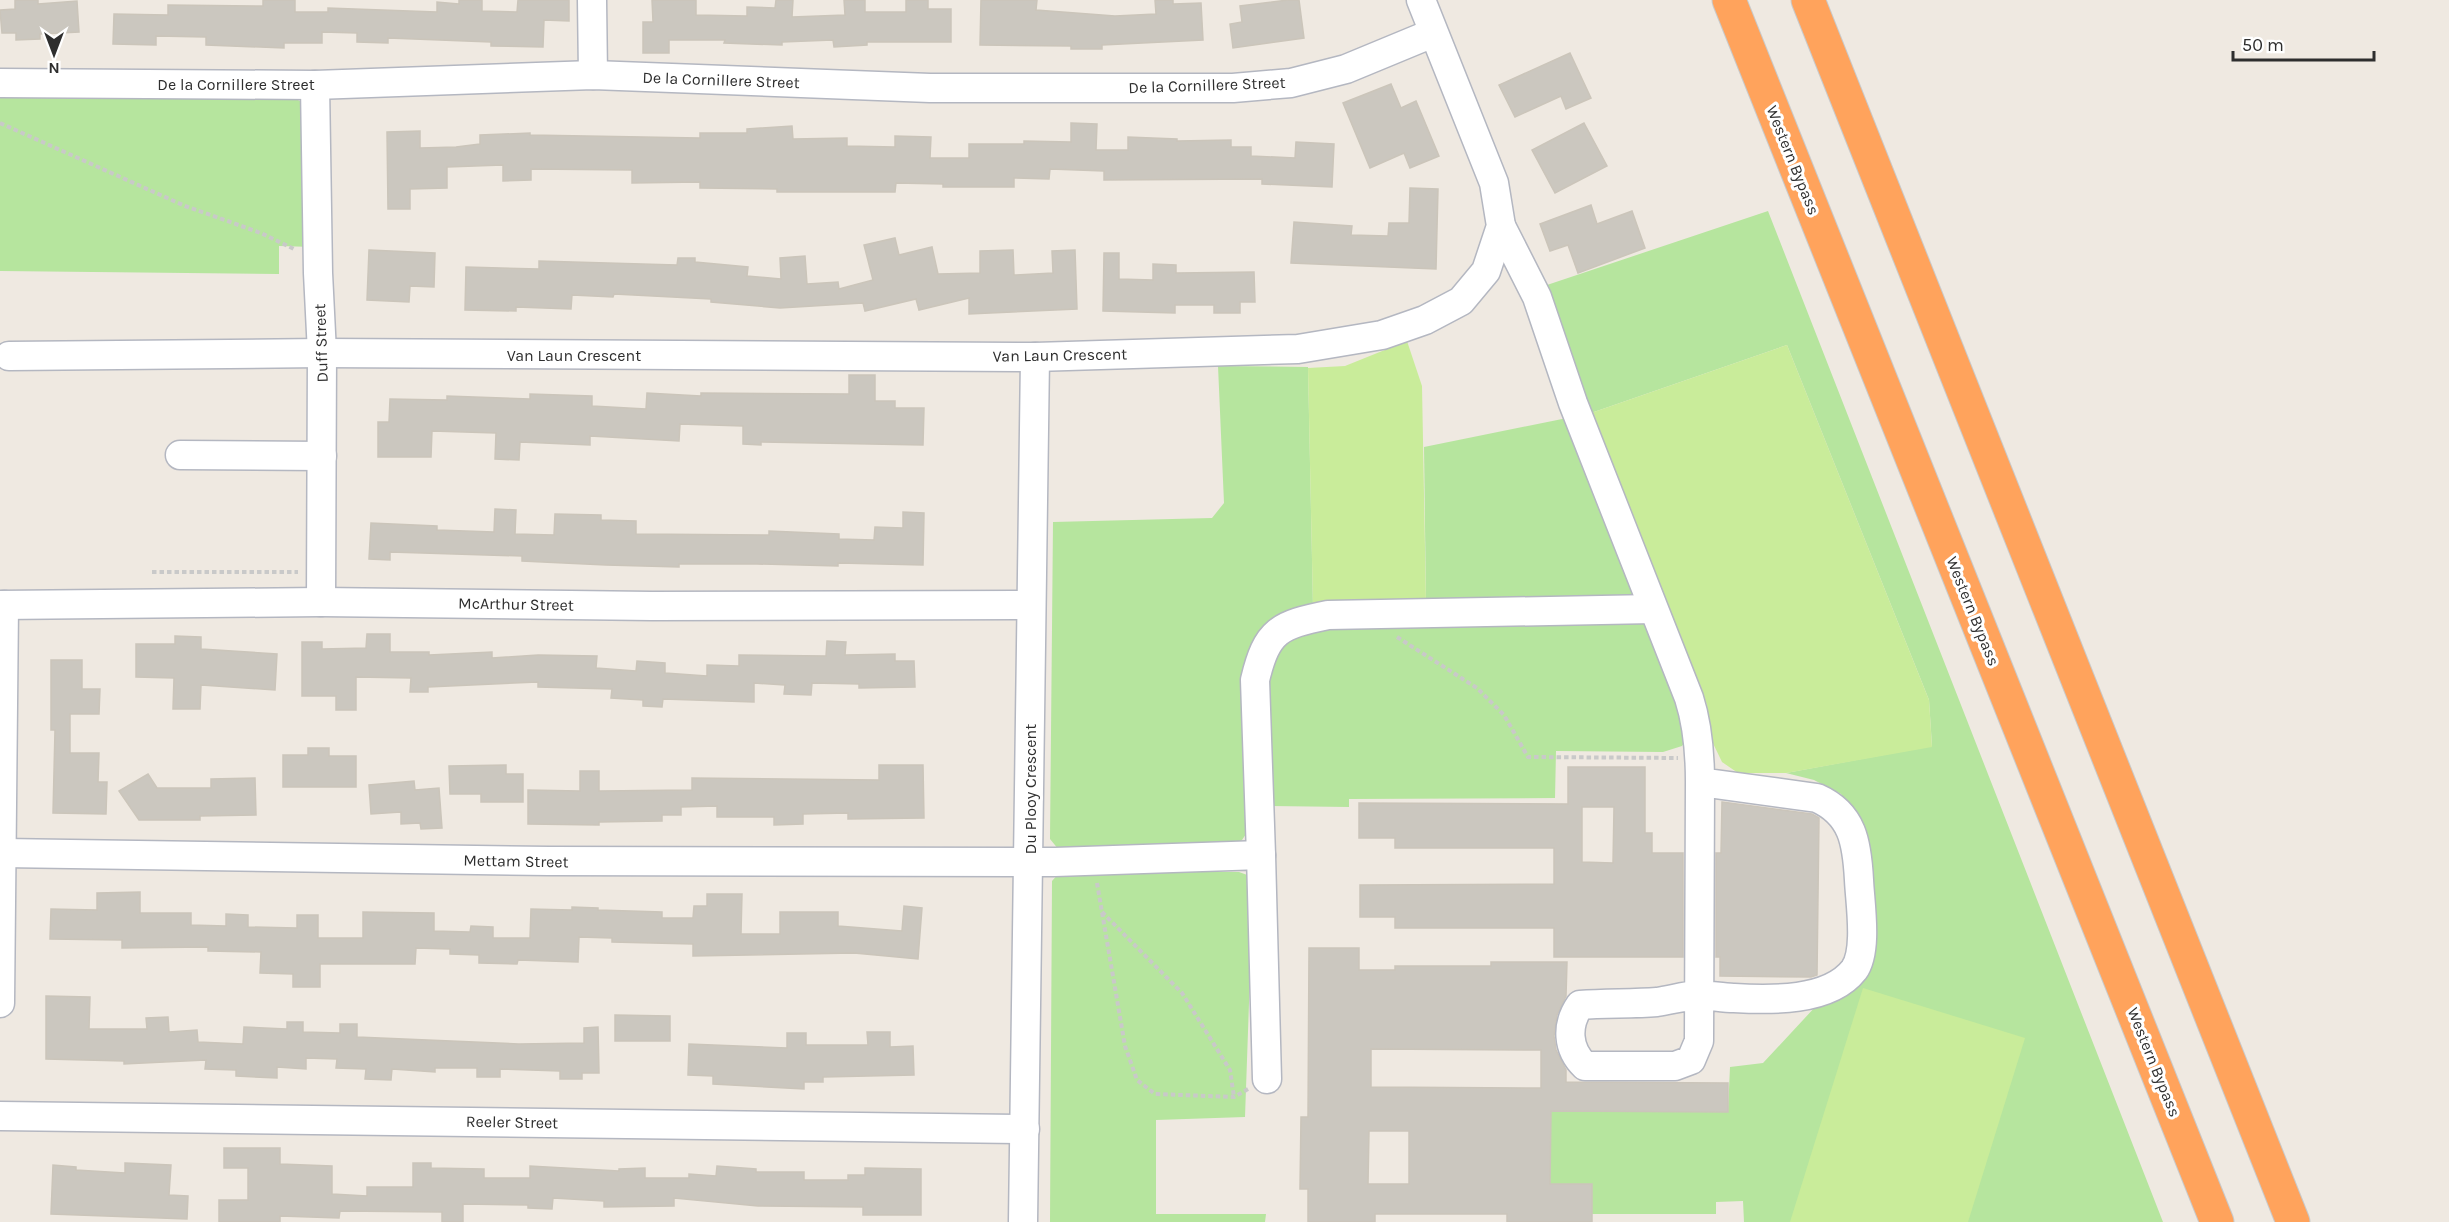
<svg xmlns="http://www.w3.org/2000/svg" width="2449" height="1222" viewBox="0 0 2449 1222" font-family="Karla,sans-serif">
<rect width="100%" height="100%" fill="#efe9e1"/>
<g fill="#b6e59e">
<path d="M0,91l282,2 25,11 7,143 -35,-1v28l-279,-3z"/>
<path d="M1768,211l395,1011h-419l-1,-21 -27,1v12h-124l-42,-30 1,-73 177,1 2,-45 33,-4 67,-72 21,-10 7,-157 -17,-30 -27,-14 -28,-7 146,-27 -3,-46 -142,-355 -196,68 -47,-127z"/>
<path d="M1218,366l90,1 5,240c-22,3 -41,8 -56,28 -22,29 -9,152 -7,193l-8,12 -11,7 -172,3 -9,-11 3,-317 159,-4 12,-15z"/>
<path d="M1572,417l73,182 -219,3 -2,-155z"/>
<path d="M1616,617l28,7 15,15 31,95 -8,12 -19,6 -107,-1 -1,47 -206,1v8l-82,-1 -4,-127 7,-25 26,-24z"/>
<path d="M1061,871l178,1 11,4 3,13 -8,228 -89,3v94h110l-1,8h-215l2,-341z"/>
</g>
<g fill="#c9ec9a">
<path d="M1407,341l15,45 4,216 -113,5 -5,-239 37,-2z"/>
<path d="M1787,345l142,355 3,47 -146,26h-48l-16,-11 -13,-27 -2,-30 -116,-292z"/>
<path d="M1863,988l162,50 -57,184h-178z"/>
</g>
<g fill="#cbc7bf" stroke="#cbc5ba" stroke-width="1.5" fill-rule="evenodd">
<path d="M15,0h23v4l39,-3 2,31 -39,2v5l-24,1v-7h-14l-2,-23 15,-1z"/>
<path d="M263,0h32v12h33v-4l109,4v-10l22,2v-4h23v11l35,1 1,-12h51v21l-25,-1 -1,27 -52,-1v-4l-103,-4v5l-31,-1v-9l-35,-1v11h-38v5l-78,-3v-8l-50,-1v9l-43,-1 1,-30 54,1v-10l95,1z"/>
<path d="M652,0h44v15l51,1v-9l28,1 1,-8h17l-1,17 53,-2 -1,-15h21v12h41v-12h22v9h23v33h-84v3l-33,2 -1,-7 -51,2v3l-58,-2 1,-3h-56v13h-26v-31h10z"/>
<path d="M981,0h56l-1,10 79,6 41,-2 -1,-14h18v4l28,-1 2,37 -101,5v4h-31v-3l-91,-1z"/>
<path d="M1288,0h11l5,38 -71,10 -3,-24 12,-2 -2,-16z"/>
<path d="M1570,53l21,45 -25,11 -5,-13 -46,21 -16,-32z"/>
<path d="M1391,84l10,24 15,-7 23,55 -29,12 -6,-15 -34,15 -27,-65z"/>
<path d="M1071,123l26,1 -1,26h32v-13l49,2v2l54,-1v7h20v9l44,2 1,-16 38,2 -2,43 -70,-3v-5l-158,1v-9l-54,-2 -1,10 -35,-1v9h-71v-3l-47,-1 -1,9h-118v-3l-77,-1v-6l-68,1v-13l-101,-1v11l-28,1v-16l-56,2v21l-37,1v20h-22l-1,-77 33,-1v17l36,-1 24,-3v-9l50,-2v2l170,3v-5h47v-4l45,-3 1,13 54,-1v8l48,1v-11l36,1 -1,21h39v-14h55v-3l47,1z"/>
<path d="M1584,123l23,43 -52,27 -23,-43z"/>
<path d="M1410,188l28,1 -2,80 -145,-6 3,-41 58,4 -1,9 37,1 1,-13h20z"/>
<path d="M1591,205l6,19 35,-13 13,37 -67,25 -10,-28 -18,6 -10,-27z"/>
<path d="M895,238l4,17 33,-8 6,27 42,-1v-22l33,-1 1,25 39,-2 -1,-22 23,-1 2,59 -108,5v-16l-50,12 -3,-11 -51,12 -2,-8 -83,5 -69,-6v-3l-97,-5 -1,3 -41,-2 -1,14 -55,-2v4l-51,-1 1,-43 73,2v-8l138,4 1,-7h17v4l53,5 -1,9 34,3 -1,-21 25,-2 2,28 31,-2 1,7 34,-9 -9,-35z"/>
<path d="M369,250l66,3 -1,34 -24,-1 -1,16 -42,-2z"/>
<path d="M1104,253h15v26l34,1v-16l23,1v8l78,-1 1,30h-15v11h-26v-8h-39v8l-72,-2z"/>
<path d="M849,375h26v26h20v7h29l-1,37 -162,-3v3l-18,-1v-18l-63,-2 -1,17 -89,-5v9l-70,-3 -1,18 -24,-1 1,-26 -64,-2 -1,26h-53v-35h11l1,-23 57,1v-4l83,3v-5l62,2v10l54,3 1,-16 54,3v-3l148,1z"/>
<path d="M495,509l21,1 -1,24 39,1 1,-21 46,1v5l35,1v13l133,1v-4l70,3v5l35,1 1,-13 28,1v-16l21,1 -1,52 -85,-2v3l-81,-2h-78v3l-73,-2 -84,-4v-5l-132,-4v8l-21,-1 2,-36 66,3v4l57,2z"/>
<path d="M367,634h23v18h39v3l63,-3v6l46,-3 59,1 -1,12 40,3 1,-10 28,2v10l42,3v-11l32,1v-11l87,1 1,-15 19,1 -1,13 50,-1v7h19l1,26 -56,1v-4l-47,-1 -1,12 -27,-1 1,-9 -31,-2v19l-91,-3 -1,8 -19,-1v-6l-32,-2 1,-9 -74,-2v-5l-110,5v5h-18l1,-14 -55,-1v33h-20v-14h-34v-54h20v7l44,-1z"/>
<path d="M175,636l26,1v12l76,5 -2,36 -74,-5 -1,24h-27l1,-31 -38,-1v-33h39z"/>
<path d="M51,660h31v29h18l-1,25h-29v39h29l-1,29h9l-1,32 -53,-1 2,-83h-4z"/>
<path d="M308,748h21v8h27v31h-73v-32h25z"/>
<path d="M506,765v9h17v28h-42v-8h-31l-1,-28z"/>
<path d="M879,765h44l1,53 -76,1v-6l-45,1v10l-29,1v-8h-57v-11l-36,1v8h-19v6l-63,1v3l-71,-1v-34l52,1v-20h19v20l93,-1v-12l187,2z"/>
<path d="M1568,767h77v66h7v20h31v104h-129v-29h-159v-11h-35v-32l194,-1v-36h-159v-10h-36v-35l209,1zM1582,807h32l-1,56 -31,-1z"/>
<path d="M148,774l9,14h54v-9l44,-1 1,37 -56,1v4h-61l-20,-29z"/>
<path d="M414,781l1,9 24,-2 3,40 -21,1 -1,-6 -19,1v-12l-30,2 -2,-29z"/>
<path d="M1722,802l90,12 7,4 -2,157 -6,2 -91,-1v-19h-4v-104h5z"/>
<path d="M140,892v21h51v12l35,1v-12l22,1v12l49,1v-13h21v23h45v-26l71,1v18l36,1 1,-6 22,1v11h37l1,-29 41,1v-3l26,1v2l64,2v6h31l1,-12h13v-12h35l-1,40h39v-22h58v14l64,5 2,-25 18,2 -4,51 -64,-6 -161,3v-12l-81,-2v-4l-33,-1 -1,25 -60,-2 -1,4 -38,-1v-8l-29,-1v-5l-34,-1 -1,16h-95v23h-27v-13l-33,-1 1,-21 -53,-1v-4l-86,1v-8l-72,-1 1,-30 46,1v-17z"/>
<path d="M1309,948h50v22h36v-4h96v-4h76l-1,34 -9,19 -3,21 2,14 10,20v12l162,1v29l-177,-1 -1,73h42v38h-85v-8h-132v8h-67v-33h-8l1,-72h7zM1371,1049l170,1v38l-170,-1zM1369,1131h40v53h-41z"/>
<path d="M46,996l44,1 -1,32h58l-1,-11 22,-1 1,15 28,-2 1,12 45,2 1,-17 43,2v-7h16v10l37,1v-9h17v13l162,7 65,-1v-15l14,-1 1,46h-17v6h-22v-8l-60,-2v8h-23v-9h-42v4l-43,-3 -1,11 -26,-1 1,-10 -30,-1 1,-9 -31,-1v11l-29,-2v11l-41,-2v-6l-31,-1 1,-9 -82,4v-3l-78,-2z"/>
<path d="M615,1015l55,1v25h-55z"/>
<path d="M867,1032h23v15l23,-1 1,29 -91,2v5h-19v7l-91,-5v-8l-25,-1 1,-31 98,4v-15h19v12h62z"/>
<path d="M224,1148h56v16l52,2v28l35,2v-9h46v-24h18v5l53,1v9h46v-12l89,5v-2l26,-1v10h44v-4l27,2 1,-10 39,3v3h48v8h44v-5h17v-7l56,1v46h-58v-8l-105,-1 -84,-8v8l-70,1v-6l-51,-3 -1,11 -24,-1v-3l-65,-1v18h-21v-10l-102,-1 -1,7 -59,-2v6h-61v-22h29v-32h-24z"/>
<path d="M125,1163l46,2 -2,30 19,1 -1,23 -136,-5 2,-49 23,2v3l49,3z"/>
</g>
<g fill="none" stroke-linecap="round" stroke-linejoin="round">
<defs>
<g id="minor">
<path d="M592,0l1,75"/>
<path d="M0,83l315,2 278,-10 337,13h303l58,-5 55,-14 87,-36"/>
<path d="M315,85l3,188 4,80 -1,249"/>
<path d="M1501,226l36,71 36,106 116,295c9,28 11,55 11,84l-1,259 -8,19 -16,6h-90c-18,-17 -19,-41 -5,-61 26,-2 52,-1 77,-3 14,-2 27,-6 41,-7 12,0 24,3 36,3 36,2 95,4 120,-28 14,-19 6,-67 5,-90 -2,-37 -6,-66 -42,-82l-117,-16"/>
<path d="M9,356l313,-3 713,4 263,-8 84,-14 43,-15 36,-19 25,-30 15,-45 -7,-43 -73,-183"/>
<path d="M180,455l142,1"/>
<path d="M0,605l321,-3 331,4 379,-1"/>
<path d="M3,853l546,8 506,1 206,-7 6,224"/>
<path d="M1261,855l-6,-175c12,-50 24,-55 73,-65l325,-6"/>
<path d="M0,1003l4,-398"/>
<path d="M0,1116l1025,13"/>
<path d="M1023,1222l12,-865"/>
</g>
<g id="highway">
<path d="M1729,0l488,1222"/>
<path d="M1808,0l485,1222"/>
</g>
</defs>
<use href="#minor" stroke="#b4b7c1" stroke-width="31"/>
<use href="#highway" stroke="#c9c9c9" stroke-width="35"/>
<g stroke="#c9c9c9" stroke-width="4" stroke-dasharray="4.5 3" stroke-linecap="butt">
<path d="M0,123l185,83 76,27 33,16"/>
<path d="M152,572h146"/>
<path d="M1397,637l80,51 27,27 24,42 150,1"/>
<path d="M1097,883l28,163 12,34 18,14 79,3 14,-8"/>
<path d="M1102,912l80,81 48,77 4,27"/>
</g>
<use href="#minor" stroke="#fff" stroke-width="28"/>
<use href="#highway" stroke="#ffa35c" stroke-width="33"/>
</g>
<g text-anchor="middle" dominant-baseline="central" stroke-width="6" stroke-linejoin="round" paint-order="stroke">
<g font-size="16" fill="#2e2e2e" stroke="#fff">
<text transform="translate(721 80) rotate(2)">De la Cornillere Street</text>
<text x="236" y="84">De la Cornillere Street</text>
<text transform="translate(1207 85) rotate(-2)">De la Cornillere Street</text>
<text transform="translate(1793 160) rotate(68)">Western Bypass</text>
<text transform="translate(321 343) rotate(-92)">Duff Street</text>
<text x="574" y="355">Van Laun Crescent</text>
<text transform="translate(1060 355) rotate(-1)">Van Laun Crescent</text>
<text transform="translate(516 604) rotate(1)">McArthur Street</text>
<text transform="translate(1973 611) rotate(68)">Western Bypass</text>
<text transform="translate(1030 789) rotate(-90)">Du Plooy Crescent</text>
<text transform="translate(516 861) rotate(1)">Mettam Street</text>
<text transform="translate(2154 1062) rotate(68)">Western Bypass</text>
<text transform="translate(512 1122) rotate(1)">Reeler Street</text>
</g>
</g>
<g transform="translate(54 54) rotate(180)" stroke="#ffffff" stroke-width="4.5" paint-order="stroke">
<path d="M0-4.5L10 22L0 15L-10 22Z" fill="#2e2e2e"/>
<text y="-9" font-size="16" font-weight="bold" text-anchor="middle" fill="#2e2e2e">N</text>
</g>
<path d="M2233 51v9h141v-9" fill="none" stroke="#2e2e2e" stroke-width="3"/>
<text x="2242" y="51" font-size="18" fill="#2e2e2e" stroke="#ffffff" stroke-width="4.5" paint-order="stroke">50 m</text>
</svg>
